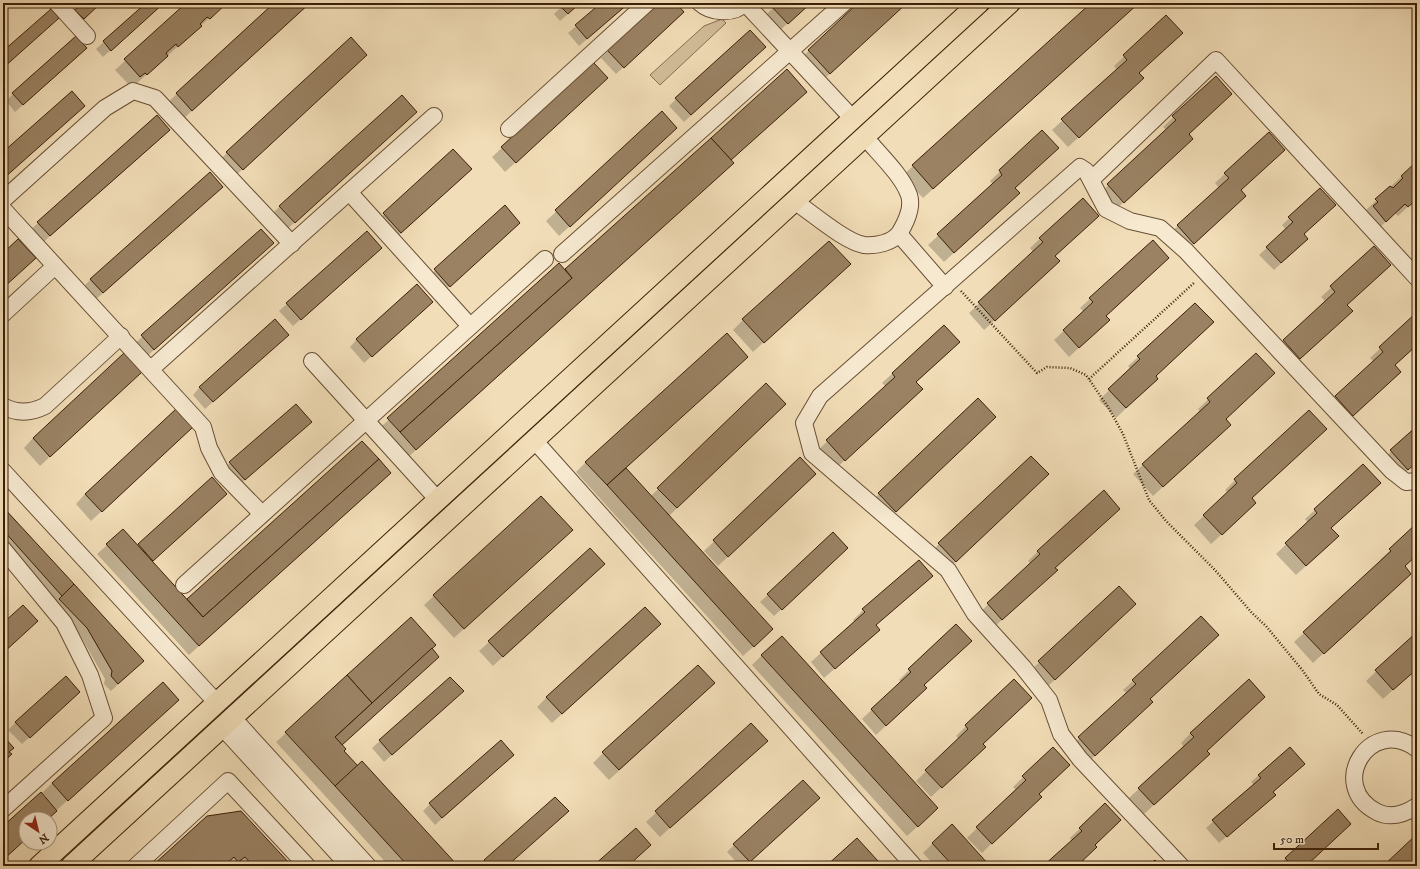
<svg xmlns="http://www.w3.org/2000/svg" width="1420" height="869" viewBox="0 0 1420 869" font-family="'IM FELL DW Pica',serif">
<rect width="100%" height="100%" fill="#f1ddb7"/>
<filter id="stains"><feTurbulence type="fractalNoise" baseFrequency=".005" numOctaves="4"/><feColorMatrix values="0 0 0 0 .2 0 0 0 0 .09 0 0 0 0 .02 0 0 0 .5 -.17"/></filter>
<radialGradient id="worn" r=".72"><stop offset=".6" stop-color="#630" stop-opacity="0"/><stop offset="1" stop-color="#630" stop-opacity=".3"/></radialGradient>
<path fill="#d2bd99" stroke="#866e50" d="M722,19l4,4 -66,62 -10,-10 54,-49z"/>
<g fill="#0003">
<path d="M58,3h17l-10,9z"/>
<path d="M84,3h17l-23,20 -7,-8z"/>
<path d="M147,3h17l-61,54 -7,-8z"/>
<path d="M188,3h38l-90,81 -2,-2 -4,4 -15,-16z"/>
<path d="M275,3h34l-127,117 -15,-17z"/>
<path d="M565,3h15l-20,18 -6,-7z"/>
<path d="M603,3h26l-50,43 -11,-13z"/>
<path d="M659,3h15l2,16 -60,55 -15,-16z"/>
<path d="M778,3h32l-33,30 -14,-15z"/>
<path d="M860,3h45l-85,80 -21,-23z"/>
<path d="M1093,3h45l-215,195 -21,-22z"/>
<path d="M1166,17l-28,57 -5,14 -65,59 -16,-17 65,-60 -3,-4z"/>
<path d="M757,54l-73,68 -15,-16 7,-7z"/>
<path d="M78,56l-63,56 -9,-11 7,-7z"/>
<path d="M593,63l4,25 -92,84 -13,-15z"/>
<path d="M356,65l-124,114 -15,-17 10,-9z"/>
<path d="M787,71l9,31 -66,59 3,2 -10,10 -317,286 -28,-30 187,-158z"/>
<path d="M1216,77l-28,57 -6,15 -69,63 -15,-17 69,-65 -4,-3z"/>
<path d="M662,113l4,25 -107,98 -13,-15z"/>
<path d="M406,122l-122,110 -14,-16 10,-10z"/>
<path d="M1042,132l-34,71 -64,59 -16,-17 65,-60 -3,-4z"/>
<path d="M1269,133l-29,58 -5,15 -51,47 -16,-18 51,-47 -4,-5z"/>
<path d="M159,140l-119,105 -12,-13 10,-9z"/>
<path d="M453,151l10,26 -69,63 -17,-19z"/>
<path d="M1417,167v31l-19,18 -3,-3 -19,18 -12,-14 4,-5 -2,-2 36,-34z"/>
<path d="M1320,189l-20,57 -26,24 -15,-15 27,-25 -4,-5z"/>
<path d="M212,196l-119,106 -12,-13 10,-10z"/>
<path d="M1082,199l-28,57 -5,15 -65,59 -15,-17 64,-61 -3,-4z"/>
<path d="M504,207l8,23 -70,63 -14,-16z"/>
<path d="M261,230l1,23 -118,106 -12,-13z"/>
<path d="M367,233l6,22 -80,71 -14,-15z"/>
<path d="M1153,241l-48,75 -7,14 -29,27 -15,-17 30,-28 -4,-4z"/>
<path d="M1374,248l-28,57 -4,16 -52,47 -16,-18 52,-48 -5,-5z"/>
<path d="M839,274l-86,78 -20,-22 10,-10z"/>
<path d="M424,309l-60,54 -14,-16 7,-8z"/>
<path d="M1417,314v30l-23,22 -4,16 -47,43 -17,-18 48,-45 -4,-4z"/>
<path d="M944,326l5,26 -34,31 -3,16 -78,71 -17,-19 69,-64 -4,-4z"/>
<path d="M280,342l-75,67 -12,-14 7,-8z"/>
<path d="M1256,354l-31,65 -5,15 -67,62 -20,-22 67,-62 -2,-3z"/>
<path d="M1138,357l17,19 -8,12 -31,30 -17,-18 32,-31 -3,-3z"/>
<path d="M130,382l-90,84 -16,-18 9,-10z"/>
<path d="M766,384l9,29 -106,103 93,123 -19,17 -167,-184 10,-10 40,6 25,28z"/>
<path d="M985,427l-99,94 -17,-17 10,-10z"/>
<path d="M1417,427v35l-19,17 -17,-18z"/>
<path d="M303,429l-66,58 -14,-17 7,-7z"/>
<path d="M182,437l-91,84 -15,-17 9,-10z"/>
<path d="M362,442l18,41 -191,172 -92,-101 10,-9 31,1 74,-67 6,22 -67,60 36,39z"/>
<path d="M800,459l5,25 -87,82 -14,-15z"/>
<path d="M1363,465l-33,63 -2,18 -32,29 -20,-21 32,-31 -3,-4z"/>
<path d="M1235,480l16,19 -6,14 -34,31 -17,-19 34,-32 -3,-3z"/>
<path d="M1038,484l-92,87 -17,-17 10,-10z"/>
<path d="M541,497l31,33 -118,108 -30,-33z"/>
<path d="M3,508l132,160 -24,23 -7,-7 1,-5 -25,-44 -27,-28 4,-5 -1,-1 -4,4 -49,-55z"/>
<path d="M1417,525v30l-13,12 -4,16 -87,80 -19,-21 87,-81 -1,-1z"/>
<path d="M833,534l6,22 -65,60 -14,-14z"/>
<path d="M1038,551l16,17 -8,12 -54,49 -14,-15 53,-50 -3,-3z"/>
<path d="M919,561l-44,65 -6,13 -45,39 -13,-16 44,-40 -2,-2 10,-10z"/>
<path d="M594,573l-101,93 -14,-15 10,-9z"/>
<path d="M1119,587l6,27 -80,75 -16,-17z"/>
<path d="M956,626l-40,72 -40,37 -14,-16 39,-37 -2,-2 10,-10z"/>
<path d="M1417,628v40l-34,31 -17,-18 50,-47 -3,-2z"/>
<path d="M650,634l-98,89 -15,-16 10,-10z"/>
<path d="M434,645l-93,100 1,6 114,115h-67l-113,-124 10,-9z"/>
<path d="M762,655l165,163 -20,18 -155,-171z"/>
<path d="M450,678l5,21 -71,63 -12,-14z"/>
<path d="M1133,681l16,18 -7,13 -57,53 -16,-17 58,-54 -4,-4z"/>
<path d="M1249,681l-50,83 -55,50 -15,-16 55,-51 -3,-4 10,-10z"/>
<path d="M703,693l-94,87 -16,-17 10,-10z"/>
<path d="M72,699l-50,45 -14,-14 8,-8z"/>
<path d="M178,700l-131,119h-21v19l-23,21v-31l43,-31 -4,-4 10,-10z"/>
<path d="M751,724l5,26 -96,87 -14,-15z"/>
<path d="M966,726l16,18 -7,12 -44,41 -15,-16 43,-42 -3,-3z"/>
<path d="M1053,748l-15,47 -8,11 -48,47 -15,-15 49,-48 -3,-3z"/>
<path d="M1290,748l-23,54 -48,41 -13,-15 48,-43 -3,-3z"/>
<path d="M505,762l-70,63 -12,-14 7,-7z"/>
<path d="M555,798l-49,68h-27l5,-5z"/>
<path d="M811,805l-67,61h-4l-13,-14 7,-7z"/>
<path d="M1105,805l-11,40 -17,21h-32l27,-25 -2,-3z"/>
<path d="M208,817l83,49h-137z"/>
<path d="M933,843l56,23h-54l-12,-13z"/>
<path d="M1286,858l19,8h-27z"/>
</g>
<g fill="#9a8263" stroke="#3b1f07">
<path d="M83,3h18l-17,16 -9,-9z"/>
<path d="M146,3h18l-53,48 -8,-10z"/>
<path d="M186,3h41l-17,16 -3,-2 -7,7 2,2 -24,21 -2,-3 -10,9 2,3 -21,19 -2,-2 -5,4 -16,-18z"/>
<path d="M274,3h36l-118,108 -16,-18z"/>
<path d="M563,3h17l-12,11 -8,-8z"/>
<path d="M601,3h28l-42,36 -12,-14z"/>
<path d="M658,3h18l8,9 -60,56 -17,-18z"/>
<path d="M777,3h34l-23,21 -16,-17z"/>
<path d="M858,3h49l-77,71 -22,-24z"/>
<path d="M1091,3h48l-206,186 -21,-24z"/>
<path d="M51,9l8,9 -56,50v-17z"/>
<path d="M1166,15l17,18 -44,40 5,5 -65,60 -18,-19 66,-59 -4,-5z"/>
<path d="M750,30l16,17 -75,68 -16,-17z"/>
<path d="M76,36l11,12 -64,57 -11,-12z"/>
<path d="M351,37l16,18 -124,115 -17,-18z"/>
<path d="M593,62l15,16 -92,85 -15,-16z"/>
<path d="M787,69l20,23 -76,68 -20,-22z"/>
<path d="M1216,76l16,18 -43,40 4,5 -69,64 -17,-19 69,-64 -4,-4z"/>
<path d="M72,91l13,15 -82,73v-27z"/>
<path d="M402,95l15,17 -122,111 -16,-17z"/>
<path d="M662,111l15,17 -107,99 -15,-17z"/>
<path d="M157,115l13,15 -120,106 -13,-14z"/>
<path d="M1042,130l17,18 -44,40 5,5 -66,60 -17,-19 65,-59 -3,-5z"/>
<path d="M1269,132l16,18 -44,40 5,6 -52,48 -17,-19 52,-47 -5,-5z"/>
<path d="M711,138l23,25 -318,287 -16,-18 172,-154 -7,-9z"/>
<path d="M453,149l19,20 -71,64 -18,-20z"/>
<path d="M1415,163l2,3v33l-9,8 -3,-3 -19,18 -13,-16 5,-4 -3,-3 15,-13 3,2 10,-10 -2,-2z"/>
<path d="M210,172l13,15 -120,106 -13,-14z"/>
<path d="M1320,188l16,17 -32,29 4,5 -27,24 -15,-16 27,-25 -5,-5z"/>
<path d="M1083,198l16,18 -44,40 5,5 -65,60 -17,-19 65,-60 -4,-4z"/>
<path d="M505,205l15,18 -70,64 -16,-18z"/>
<path d="M261,229l13,14 -120,107 -13,-15z"/>
<path d="M367,231l15,17 -81,72 -15,-17z"/>
<path d="M18,239l18,19 -33,30v-35z"/>
<path d="M1153,240l16,18 -63,58 4,4 -31,28 -16,-18 30,-28 -4,-4z"/>
<path d="M829,241l22,23 -87,79 -22,-24z"/>
<path d="M1374,246l17,19 -44,40 6,6 -53,48 -17,-19 52,-48 -5,-6z"/>
<path d="M559,263l13,15 -172,154 -13,-14z"/>
<path d="M417,284l16,18 -61,55 -16,-18z"/>
<path d="M1195,303l19,19 -58,54 2,3 -32,29 -18,-19 32,-30 -3,-3z"/>
<path d="M1417,312v33l-22,20 6,7 -48,44 -18,-20 48,-44 -4,-5z"/>
<path d="M275,319l14,16 -76,67 -14,-15z"/>
<path d="M944,325l16,17 -44,40 7,7 -78,72 -19,-21 69,-63 -3,-4z"/>
<path d="M727,333l21,24 -141,128 -22,-23z"/>
<path d="M124,353l18,19 -92,85 -17,-19z"/>
<path d="M1256,353l19,20 -49,46 5,6 -68,62 -21,-23 68,-62 -3,-4z"/>
<path d="M766,383l20,21 -109,104 -20,-20z"/>
<path d="M978,398l18,19 -100,95 -18,-19z"/>
<path d="M296,404l16,18 -67,58 -16,-18z"/>
<path d="M176,409l17,18 -91,85 -17,-18z"/>
<path d="M1309,410l18,19 -75,69 4,5 -34,32 -19,-20 34,-32 -3,-4z"/>
<path d="M1417,426v36l-9,8 -18,-20z"/>
<path d="M362,441l17,18 -176,158 -16,-18z"/>
<path d="M1031,456l18,18 -93,88 -18,-19z"/>
<path d="M800,457l16,17 -88,83 -15,-17z"/>
<path d="M379,459l12,14 -192,173 -93,-102 17,-15 80,88z"/>
<path d="M1363,464l18,19 -50,45 8,8 -33,30 -21,-23 32,-30 -3,-4z"/>
<path d="M626,468l147,161 -19,18 -147,-162z"/>
<path d="M212,477l15,17 -74,67 -15,-17z"/>
<path d="M1104,490l16,19 -65,59 3,2 -56,50 -15,-17 53,-49 -3,-3z"/>
<path d="M541,496l32,34 -109,99 -31,-34z"/>
<path d="M3,507l71,77 -12,12 -59,-66z"/>
<path d="M1417,523v32l-12,11 6,8 -87,80 -21,-22 88,-81 -2,-2z"/>
<path d="M833,532l15,16 -66,62 -15,-16z"/>
<path d="M590,548l15,16 -102,93 -15,-16z"/>
<path d="M919,560l14,16 -57,49 4,5 -45,39 -15,-17 45,-40 -3,-3z"/>
<path d="M74,584l70,77 -26,23 -7,-8 1,-5 -25,-43 -28,-29z"/>
<path d="M1119,586l17,18 -81,76 -17,-19z"/>
<path d="M23,605l15,16 -35,32v-30z"/>
<path d="M645,607l16,17 -99,90 -16,-17z"/>
<path d="M1201,616l18,19 -69,64 3,3 -58,54 -17,-19 58,-53 -4,-4z"/>
<path d="M411,617l25,28 -64,58 -25,-28z"/>
<path d="M956,624l16,17 -48,44 3,3 -41,38 -15,-17 40,-37 -3,-3z"/>
<path d="M1417,632v37l-24,21 -18,-20z"/>
<path d="M782,636l156,172 -20,19 -157,-172z"/>
<path d="M432,648l7,9 -97,88 -7,-8z"/>
<path d="M698,665l17,18 -96,87 -17,-18z"/>
<path d="M347,675l25,28 -37,34 11,12 -2,2 14,15 -23,20 -50,-54z"/>
<path d="M66,676l14,16 -50,46 -15,-16z"/>
<path d="M450,677l14,14 -72,64 -13,-15z"/>
<path d="M1014,679l18,19 -49,46 3,3 -44,41 -17,-18 43,-41 -3,-4z"/>
<path d="M1249,679l16,18 -58,54 3,3 -56,51 -16,-17 56,-51 -4,-4z"/>
<path d="M163,682l16,18 -111,101 -16,-18z"/>
<path d="M751,723l17,18 -98,87 -15,-17z"/>
<path d="M3,736l11,12 -5,4 3,2 -9,8z"/>
<path d="M501,740l13,15 -72,63 -13,-15z"/>
<path d="M1053,747l17,18 -31,29 3,3 -50,47 -16,-17 50,-47 -4,-4z"/>
<path d="M1290,747l15,17 -32,28 3,3 -49,42 -15,-17 49,-42 -3,-3z"/>
<path d="M362,761l96,105h-50l-73,-80z"/>
<path d="M803,780l17,18 -70,64 -17,-18z"/>
<path d="M41,792l16,19 -9,8h-22v20l-23,21v-34z"/>
<path d="M555,797l14,14 -62,55h-18l-5,-6z"/>
<path d="M1105,803l16,17 -26,25 2,2 -20,19h-34l39,-35 -3,-3z"/>
<path d="M1338,809l13,15 -45,42h-19l3,-3 -5,-5z"/>
<path d="M241,811l51,55h-39l-8,-9 -7,5 -4,-5 -10,9h-72l55,-50z"/>
<path d="M952,824l38,42h-37l-21,-23z"/>
<path d="M636,828l15,17 -23,21h-35z"/>
<path d="M1417,834v32h-34z"/>
<path d="M857,838l21,23 -5,5h-47z"/>
<path d="M1155,860l6,6h-13z"/>
</g>
<g fill="none" stroke-linecap="round" stroke-linejoin="round">
<defs>
<g id="minor">
<path d="M57,3l30,33"/>
<path d="M700,3c11,10 34,12 45,0"/>
<path d="M745,3l108,116"/>
<path d="M509,129l138,-126"/>
<path d="M1091,180l125,-120 201,218"/>
<path d="M349,192l121,134"/>
<path d="M3,200l102,-92 28,-17 22,7 137,146"/>
<path d="M794,201c17,11 51,41 70,44 12,1 29,-2 36,-13 6,-10 13,-25 9,-37 -7,-20 -31,-42 -44,-58"/>
<path d="M3,209l200,218 6,21 13,25 40,41"/>
<path d="M899,234l46,53"/>
<path d="M562,254l282,-251"/>
<path d="M3,314l52,-48"/>
<path d="M312,361l126,139"/>
<path d="M151,369l283,-253"/>
<path d="M3,406c14,8 28,7 42,0l76,-70"/>
<path d="M534,440l380,426"/>
<path d="M3,471l214,232"/>
<path d="M3,549l61,74 26,52 14,43 -101,91"/>
<path d="M184,585l361,-326"/>
<path d="M233,718l135,148"/>
<path d="M222,727l127,139"/>
<path d="M1417,749c-47,-35 -91,37 -40,63 14,7 28,2 40,-6"/>
<path d="M136,866l92,-85 79,85"/>
<path d="M1181,866l-101,-107 -19,-25 -12,-34 -26,-33 -48,-53 -27,-44 -136,-117 -8,-30 16,-27 260,-229 6,4 20,38 24,12 30,7 26,23 206,220 14,11 11,-1"/>
</g>
<g id="major">
<path d="M39,866l940,-863"/>
<path d="M71,866l939,-863"/>
</g>
</defs>
<use href="#minor" stroke="#684e33" stroke-width="18"/>
<use href="#major" stroke="#3b1f07" stroke-width="22"/>
<g stroke="#3b1f07" stroke-width="2.5" stroke-dasharray="1 2" stroke-linecap="butt">
<path d="M961,291l76,82 10,-6 23,1 16,7 22,32 15,27 26,66 17,21 49,49 37,43 14,13 37,45 16,23 18,11 26,29"/>
<path d="M1089,379l106,-97"/>
</g>
<use href="#minor" stroke="#f6e9d0" stroke-width="16"/>
<use href="#major" stroke="#f1ddb7" stroke-width="20"/>
</g>
<rect width="1420" height="869" fill="none" stroke="#f1ddb7" stroke-width="16"/>
<rect x="4" y="4" width="1412" height="861" fill="none" stroke="#3b1f07" stroke-width="2"/>
<rect x="8" y="8" width="1404" height="853" fill="none" stroke="#3b1f07"/>
<g transform="translate(38 831) rotate(145)"><circle r="19" fill="#f6e9d0" stroke="#ab9880"/>
<path d="M0-3L7 15L0 10L-7 15Z" fill="#8f2418"/>
<text y="-6" font-size="11" font-weight="bold" text-anchor="middle" fill="#3b1f07">N</text>
</g>
<path d="M1274 843v6h104v-6" fill="none" stroke="#3b1f07" stroke-width="2"/>
<text x="1280" y="843" font-size="12" fill="#3b1f07" stroke="#f6e9d0" stroke-width="3" paint-order="stroke">50 m</text>
<rect width="100%" height="100%" filter="url(#stains)"/>
<rect width="100%" height="100%" fill="url(#worn)"/>
</svg>
